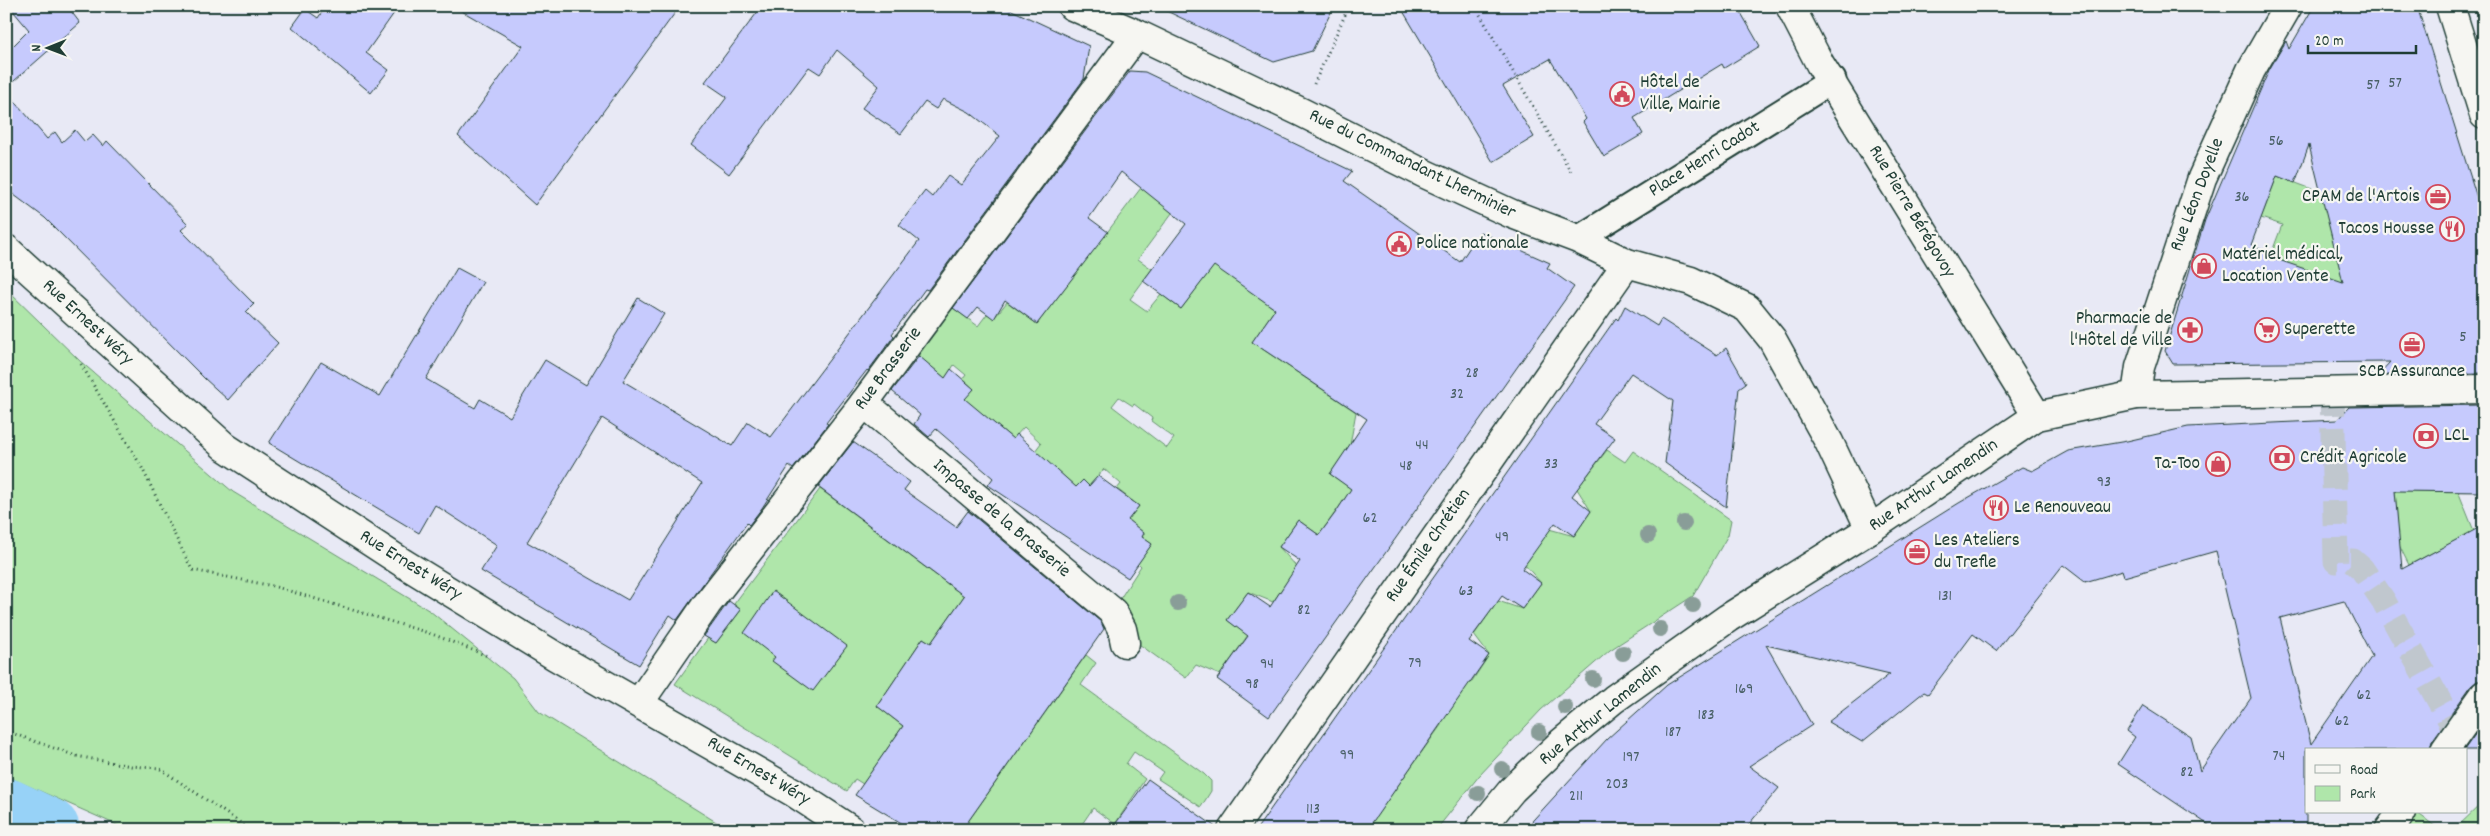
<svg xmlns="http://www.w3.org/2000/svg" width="2490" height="836" viewBox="0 0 2490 836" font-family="Dekko,sans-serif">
<rect width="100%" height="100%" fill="#e8e9f5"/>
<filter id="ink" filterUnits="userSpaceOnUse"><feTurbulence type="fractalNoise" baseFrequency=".02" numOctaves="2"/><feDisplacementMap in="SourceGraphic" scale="10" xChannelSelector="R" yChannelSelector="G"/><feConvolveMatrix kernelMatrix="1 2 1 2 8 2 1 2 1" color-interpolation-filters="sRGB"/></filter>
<g filter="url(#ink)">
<g fill="#afe6aa" stroke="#67926f" fill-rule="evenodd">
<path d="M2277,176l43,16 23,-6 7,62 -12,64 -55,-33 5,-16 -18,-6 12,-32 -21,-7z"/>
<path d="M1144,184l28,29 -34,46 14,10 -22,30 17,12 14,-17 20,15 68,-90v71l26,19 -23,33 104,70 -6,33 -20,29 22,15 -33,46 -21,-15 -19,27 18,20 -24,35 -25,-10 -21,28 21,15 -28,40 -24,-10 -10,13 -50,-36 -20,-37 25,-39 -3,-3 14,-19 -10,-7 2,-4 -16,-13 11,-14 -22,-17 4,-5 -17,-15 -15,17 -6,-6 -7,7 -41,-36 6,-8 -17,-16 -11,12 -25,-21 -8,9 -34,-28 22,-4 6,-6 -11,-10 3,-4 -12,-10 -5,8 1,9 -32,-26 35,-48 25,18 9,-12 8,3 12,-15 30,22zM1119,397l14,9 1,-2 18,14 -1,3 23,17 -7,10 -55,-42z"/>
<path d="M6,289l74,72 153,131 197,119 83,67 26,34 190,118h-601l-122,-54z"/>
<path d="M1607,450l18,12 8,-11 98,69 -3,15 -35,61 -83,54 -69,60 -62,66 -43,54h-99l32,-4 72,-101 7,-51 24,7 17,-26 -15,-20 24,-34 24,8 19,-26 -17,-19 25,-35 25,7 17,-25 -14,-22z"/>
<path d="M2394,478l64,13 16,40 -65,34 -10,-20z"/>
<path d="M820,489l144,107 -33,47 -8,-5 -46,68 26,20 -40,58 -8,-5 -8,12 -172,-107 33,-46 8,5 25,-33 -7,-6z"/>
<path d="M1086,655l10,8 -15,22 123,89 7,7v10l-10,16 -43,-28 5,-7 -29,-20 -8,12 19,15 -30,45 -22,-16 -15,22h-116z"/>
<path d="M2484,801v29h-30z"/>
<path d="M2413,812h3l24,18h-39z"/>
</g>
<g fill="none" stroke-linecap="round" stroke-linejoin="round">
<path stroke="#97d2f7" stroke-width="64" d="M6,810l42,20"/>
</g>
<g fill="#c6cafd" stroke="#1f3d34" fill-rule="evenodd">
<path d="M9,6h58l13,17 -74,65v-35l23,-23z"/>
<path d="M326,6h73l-33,47 23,17 -18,23 -79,-66 13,-18 13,9z"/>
<path d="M453,6h227l-145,199 -77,-69 65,-90z"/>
<path d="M762,6h241l86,40 -5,33 -156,211 -3,-1 -33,45 2,2 -26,35 -1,-1 -41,53 2,1 -35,45 -4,-3 -27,42 -13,17 -2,-2 -70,97 -7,-5 -31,50 -158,-94 16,-26 -62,-40 -16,28 -150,-90 52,-81 59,34 77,-128 26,14 -57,97 49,29 5,-9 30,18 35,-57 41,25 52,-87 26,16 -41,67 109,65 16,-24 23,15 148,-196 -20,-16 26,-34 7,6 16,-21 13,9 39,-49 -31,-24 -26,-13 -7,10 -11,-7 -24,32 -39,-26 17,-22 -42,-36 -17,24 -11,-7 -80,107 -38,-29 36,-48 -22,-15zM602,418l100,65 -74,117 -101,-58z"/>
<path d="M1156,6h178l-22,45 -38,11z"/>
<path d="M1400,6h337l23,40 -36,22 -2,-4 -88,54 9,16 -39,23 -21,-35 3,-3 -36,-60 -47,27 31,51 -41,25z"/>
<path d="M2314,6h103l67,214v153l-106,2 12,-13 -217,2 -8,-13 40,-131 64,-150 17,-29 3,8zM2309,145l12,49 22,88 -73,-25 2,-5 -21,-7 26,-69 18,7z"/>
<path d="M1130,71l15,1 207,99 -8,10 116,81 20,-30 70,31 -3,5 27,19 -305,430 -52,-38 31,-43 -21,-16 21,-28 22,15 30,-46 -21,-14 19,-27 21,15 17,-23 15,-23 -21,-15 37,-55 -115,-77 23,-33 -61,-43 -33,43 -38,-28 43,-57 -65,-52 -32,46 19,14 -71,92 -32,-24 -11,19 -16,-12 -10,12 -15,-11z"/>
<path d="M6,91l41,48 8,-7 7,10 13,-12 10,12 8,-7 10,11 4,-5 81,83 -7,6 73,74 -8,8 32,31 -50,57 -24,-22 -159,-160 -39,-29z"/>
<path d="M1625,306l32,20 4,-7 56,36 9,-7 20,35 -7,5 -13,119 -61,-44 8,-62 -42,-28 -37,51 21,14 -43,58 19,15 -17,25 -19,-13 -33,46 19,14 -19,26 -20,-13 -33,45 20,14 -122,175h-111l360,-512 2,2z"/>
<path d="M919,356l26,22 6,-9 23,20 -9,10 48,40 4,-5 59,53 7,-7 6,6 9,-10 41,30 -11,14 16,13 -2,4 10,7 -24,34 -140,-93 5,-7 -57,-49 -7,8 -15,-13 6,-9 -28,-24z"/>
<path d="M2484,405v87l-89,-1 7,78 82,-44v155l-7,1 -6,5 -39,55 -2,9h-124v80h-90l-98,-66 17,-27 -8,-6 16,-25 48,31 9,34 51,-73 -35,-147 -92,26 -2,-6 -37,11 -22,-17 -67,86 -23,-17 -45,60 -4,-2 -62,50 -34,-20 62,-48 -124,-29 46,80 -63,41 30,22 -35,42h-220l83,-91 60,-54 292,-182 63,-36 10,4 36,-20 59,-10 61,-14 149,-7 12,-13zM2344,601l28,55 -61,88 -31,-126z"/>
<path d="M853,442l57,40 -6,8 52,37 12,-16 133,111 3,7 -142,201h-49l-58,-35 48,-69 -26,-20 46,-68 8,5 33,-47 -146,-109z"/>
<path d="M773,591l74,55 -34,45 -41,-30 3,-4 -31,-24z"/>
<path d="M729,601l12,9 -25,33 -12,-7z"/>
<path d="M2484,722v28h-20z"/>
<path d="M1148,779l69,49v2h-106z"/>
</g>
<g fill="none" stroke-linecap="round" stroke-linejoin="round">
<path stroke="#c0c7ce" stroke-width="25" stroke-dasharray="25 12" stroke-linecap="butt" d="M2332,390l4,171h17l9,8 21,31 74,133"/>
<defs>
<path id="pedestrian" d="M1578,239l255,-159"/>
<g id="minor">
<path d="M1072,6l65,28 164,78 122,61 89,41 66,25 49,24 64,18 56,27 25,31 57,103 41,87"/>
<path d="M6,249l219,198 178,116 152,93 238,136 58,38"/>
<path d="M2136,395l4,-28 62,-189 49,-108 37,-64"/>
<path d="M864,403l249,209 9,17 3,14"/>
<path d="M639,703l68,-99 157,-201 273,-369"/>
<path d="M2445,750l39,-55"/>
<path d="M1232,830l395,-567"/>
<path d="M2389,830l13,-18"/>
</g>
<g id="tertiary">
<path d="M1790,6l30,58 217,352"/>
<path d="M1479,830l33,-40 50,-48 52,-43 114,-81 142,-89 167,-113 99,-21 348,-6"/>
</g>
<path id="secondary" d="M2450,6l34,109"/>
</defs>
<use href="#pedestrian" stroke="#1f3d34" stroke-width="29"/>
<use href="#minor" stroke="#1f3d34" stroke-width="31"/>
<use href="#tertiary" stroke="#1f3d34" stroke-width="31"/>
<use href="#secondary" stroke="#1f3d34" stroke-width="31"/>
<g stroke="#1f3d34" stroke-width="3" stroke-dasharray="1 4" stroke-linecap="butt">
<path d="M1475,6l96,166"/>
<path d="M1314,84l35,-78"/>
<path d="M81,364l60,102 51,104 81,16 159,48 58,23"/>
<path d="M6,731l70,25 55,10 28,2 92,62"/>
</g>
<use href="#pedestrian" stroke="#f6f6f2" stroke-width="25"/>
<use href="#minor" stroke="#f6f6f2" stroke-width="28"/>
<use href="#tertiary" stroke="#f6f6f2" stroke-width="28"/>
<use href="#secondary" stroke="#f6f6f2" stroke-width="28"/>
</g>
<g fill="#899d98">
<circle cx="1684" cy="523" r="8"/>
<circle cx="1648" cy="535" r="8"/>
<circle cx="1178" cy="603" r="8"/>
<circle cx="1693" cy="605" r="8"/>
<circle cx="1660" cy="629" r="8"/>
<circle cx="1623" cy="653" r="8"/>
<circle cx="1593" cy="679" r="8"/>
<circle cx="1565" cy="707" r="8"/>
<circle cx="1539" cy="732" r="8"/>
<circle cx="1502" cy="769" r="8"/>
<circle cx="1478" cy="793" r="8"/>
</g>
</g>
<defs>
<symbol id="civic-ring" viewBox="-11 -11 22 22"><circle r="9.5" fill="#f6f6f2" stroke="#d1495b" stroke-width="1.5"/><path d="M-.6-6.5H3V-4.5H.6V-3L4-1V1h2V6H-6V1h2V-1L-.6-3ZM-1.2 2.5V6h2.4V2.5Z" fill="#d1495b"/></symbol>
<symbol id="office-ring" viewBox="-11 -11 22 22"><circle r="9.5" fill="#f6f6f2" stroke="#d1495b" stroke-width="1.5"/><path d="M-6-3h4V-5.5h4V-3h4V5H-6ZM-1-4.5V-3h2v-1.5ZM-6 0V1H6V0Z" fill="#d1495b"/></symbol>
<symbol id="restaurant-ring" viewBox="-11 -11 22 22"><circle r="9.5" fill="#f6f6f2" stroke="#d1495b" stroke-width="1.5"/><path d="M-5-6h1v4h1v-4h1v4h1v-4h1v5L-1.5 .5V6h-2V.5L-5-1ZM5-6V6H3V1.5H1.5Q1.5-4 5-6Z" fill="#d1495b"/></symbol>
<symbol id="shop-ring" viewBox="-11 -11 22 22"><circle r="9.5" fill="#f6f6f2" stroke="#d1495b" stroke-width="1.5"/><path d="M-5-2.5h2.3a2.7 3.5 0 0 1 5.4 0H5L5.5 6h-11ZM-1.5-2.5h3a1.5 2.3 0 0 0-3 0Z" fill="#d1495b"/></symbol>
<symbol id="pharmacy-ring" viewBox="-11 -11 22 22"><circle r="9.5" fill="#f6f6f2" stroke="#d1495b" stroke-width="1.5"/><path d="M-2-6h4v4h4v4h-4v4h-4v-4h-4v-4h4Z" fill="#d1495b"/></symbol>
<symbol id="supermarket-ring" viewBox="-11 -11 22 22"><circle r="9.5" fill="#f6f6f2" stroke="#d1495b" stroke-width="1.5"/><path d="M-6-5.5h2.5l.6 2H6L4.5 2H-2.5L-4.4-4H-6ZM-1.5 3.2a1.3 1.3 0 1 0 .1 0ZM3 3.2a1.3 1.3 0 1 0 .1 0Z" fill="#d1495b"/></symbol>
<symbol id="bank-ring" viewBox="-11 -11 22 22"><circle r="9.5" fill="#f6f6f2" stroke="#d1495b" stroke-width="1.5"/><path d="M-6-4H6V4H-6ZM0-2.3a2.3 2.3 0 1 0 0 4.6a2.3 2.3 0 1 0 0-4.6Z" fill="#d1495b"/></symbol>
</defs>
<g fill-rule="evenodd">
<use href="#civic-ring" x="1608" y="80" width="28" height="28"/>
<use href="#office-ring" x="2424" y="183" width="28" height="28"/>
<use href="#restaurant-ring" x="2438" y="215" width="28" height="28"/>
<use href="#civic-ring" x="1385" y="230" width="28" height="28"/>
<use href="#shop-ring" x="2190" y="252" width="28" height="28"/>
<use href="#pharmacy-ring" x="2176" y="316" width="28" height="28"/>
<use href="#supermarket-ring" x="2253" y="316" width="28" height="28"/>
<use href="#office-ring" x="2398" y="331" width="28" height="28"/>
<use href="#bank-ring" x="2412" y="422" width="28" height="28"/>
<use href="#bank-ring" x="2268" y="444" width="28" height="28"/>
<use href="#shop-ring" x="2204" y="450" width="28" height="28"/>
<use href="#restaurant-ring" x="1982" y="494" width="28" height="28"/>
<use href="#office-ring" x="1903" y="538" width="28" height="28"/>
</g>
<g text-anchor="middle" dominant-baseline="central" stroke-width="4.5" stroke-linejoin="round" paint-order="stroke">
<g font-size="16" fill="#496066">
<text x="2395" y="83">57</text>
<text x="2373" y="85">57</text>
<text x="2276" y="141">56</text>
<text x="2242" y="197">36</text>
<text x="2463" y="337">5</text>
<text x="1472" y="373">28</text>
<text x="1457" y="394">32</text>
<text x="1422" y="445">44</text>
<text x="1551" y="464">33</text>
<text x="1406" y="466">48</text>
<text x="2104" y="482">93</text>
<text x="1370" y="518">62</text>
<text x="1502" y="537">49</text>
<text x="1466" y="591">63</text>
<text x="1945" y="596">131</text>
<text x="1304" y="610">82</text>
<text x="1415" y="663">79</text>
<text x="1267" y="664">94</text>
<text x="1252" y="684">98</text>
<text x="1744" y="689">169</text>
<text x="2364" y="695">62</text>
<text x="1706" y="715">183</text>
<text x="2342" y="721">62</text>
<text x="1673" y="732">187</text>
<text x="1347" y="755">99</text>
<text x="2279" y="756">74</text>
<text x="1631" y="757">197</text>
<text x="2187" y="772">82</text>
<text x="1617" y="784">203</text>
<text x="1576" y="796">211</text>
<text x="1313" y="809">113</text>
</g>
<g font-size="19" fill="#1f3d34" stroke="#f6f6f2" text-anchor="start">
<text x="1640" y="83">Hôtel de<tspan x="1640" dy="22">Ville, Mairie</tspan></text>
<text x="2420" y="197" text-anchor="end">CPAM de l'Artois</text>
<text x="2434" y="229" text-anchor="end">Tacos Housse</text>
<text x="1416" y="244">Police nationale</text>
<text x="2222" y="255">Matériel médical,<tspan x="2222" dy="22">Location Vente</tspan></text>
<text x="2172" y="319" text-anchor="end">Pharmacie de<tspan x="2172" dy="22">l'Hôtel de Ville</tspan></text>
<text x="2284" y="330">Superette</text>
<text x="2412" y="372" text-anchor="middle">SCB Assurance</text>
<text x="2444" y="436">LCL</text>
<text x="2300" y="458">Crédit Agricole</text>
<text x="2200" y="464" text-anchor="end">Ta-Too</text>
<text x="2014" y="508">Le Renouveau</text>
<text x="1934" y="541">Les Ateliers<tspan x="1934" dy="22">du Trefle</tspan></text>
</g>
<g font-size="19" fill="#1f3d34" stroke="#f6f6f2">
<text transform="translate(1705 160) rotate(-32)">Place Henri Cadot</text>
<text transform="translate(1412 165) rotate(26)">Rue du Commandant Lherminier</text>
<text transform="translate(2198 195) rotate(-69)">Rue Léon Doyelle</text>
<text transform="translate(1911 212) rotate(59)">Rue Pierre Bérégovoy</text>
<text transform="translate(87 323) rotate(43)">Rue Ernest Wéry</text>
<text transform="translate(889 369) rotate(-53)">Rue Brasserie</text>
<text transform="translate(1934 486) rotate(-34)">Rue Arthur Lamendin</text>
<text transform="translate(1001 519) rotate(40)">Impasse de la Brasserie</text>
<text transform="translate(1429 546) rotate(-55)">Rue Émile Chrétien</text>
<text transform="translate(410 566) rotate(32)">Rue Ernest Wéry</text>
<text transform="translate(1601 715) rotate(-39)">Rue Arthur Lamendin</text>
<text transform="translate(758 772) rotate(31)">Rue Ernest Wéry</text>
</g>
</g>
<rect width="2490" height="836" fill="none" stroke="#f6f6f2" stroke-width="25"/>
<rect x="12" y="12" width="2465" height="811" fill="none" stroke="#1f3d34" stroke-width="2" filter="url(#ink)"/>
<rect x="2305" y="748" width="162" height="65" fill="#f6f6f2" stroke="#a0aca6"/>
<rect x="2315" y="765" width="25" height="8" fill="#f6f6f2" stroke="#a0aca6"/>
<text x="2350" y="774" font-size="15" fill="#1f3d34">Road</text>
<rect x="2315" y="786" width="25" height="15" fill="#afe6aa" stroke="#a0aca6"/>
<text x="2350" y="798" font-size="15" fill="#1f3d34">Park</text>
<g transform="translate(48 48) rotate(269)" stroke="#f6f6f2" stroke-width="4" paint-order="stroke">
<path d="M0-4L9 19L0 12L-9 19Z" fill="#1f3d34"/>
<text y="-8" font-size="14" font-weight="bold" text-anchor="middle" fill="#1f3d34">N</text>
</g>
<path d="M2308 45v8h108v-8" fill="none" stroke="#1f3d34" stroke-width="2.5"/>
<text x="2315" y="45" font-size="15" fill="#1f3d34" stroke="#f6f6f2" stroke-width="4" paint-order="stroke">20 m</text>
</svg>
